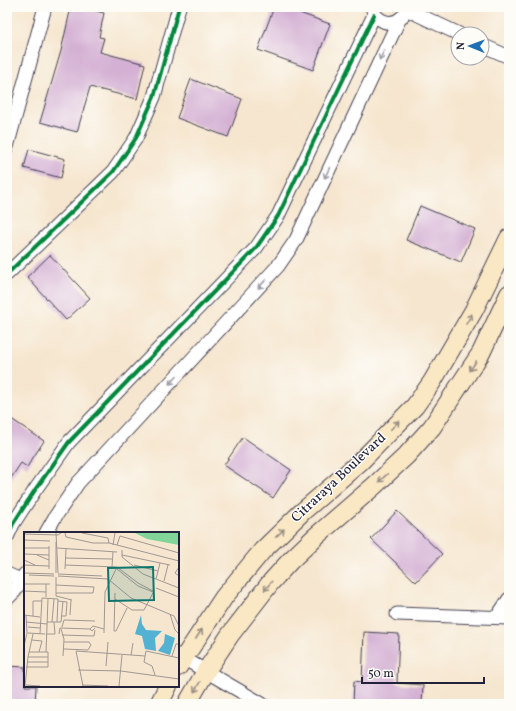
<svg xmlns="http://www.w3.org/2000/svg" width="516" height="711" viewBox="0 0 516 711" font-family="Vollkorn,serif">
<rect width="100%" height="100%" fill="#fdfcf7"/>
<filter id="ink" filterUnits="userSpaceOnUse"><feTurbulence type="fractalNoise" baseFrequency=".025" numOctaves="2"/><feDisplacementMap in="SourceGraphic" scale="8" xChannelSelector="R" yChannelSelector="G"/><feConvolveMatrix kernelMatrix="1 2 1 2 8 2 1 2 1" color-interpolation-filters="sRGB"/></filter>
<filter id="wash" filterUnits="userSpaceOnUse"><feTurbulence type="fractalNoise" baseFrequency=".012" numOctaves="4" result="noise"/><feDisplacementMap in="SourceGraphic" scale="16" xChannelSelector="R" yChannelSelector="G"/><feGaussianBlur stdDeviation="0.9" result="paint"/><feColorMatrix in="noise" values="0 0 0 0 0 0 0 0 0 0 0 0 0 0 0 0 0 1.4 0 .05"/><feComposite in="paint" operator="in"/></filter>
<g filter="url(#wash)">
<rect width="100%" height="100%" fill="#f6e6cf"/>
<g id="blocks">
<g fill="#d4b1d4">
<path d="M71,7h9l24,6 -5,24 5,1 -4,14 45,12 -8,35 -47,-12 -13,45 -37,-10 21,-71z"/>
<path d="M274,7h9l47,17 -17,46 -55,-20z"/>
<path d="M191,79l51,20 -14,38 -51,-19z"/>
<path d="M29,149l36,10 -4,19 -37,-10z"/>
<path d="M420,206l55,23 -14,33 -55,-22z"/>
<path d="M50,255l40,43 -24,22 -39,-43z"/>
<path d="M7,416l37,25 -17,26 -6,-4 -14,21z"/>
<path d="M243,437l48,33 -18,28 -49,-33z"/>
<path d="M397,511l45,43 -26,28 -45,-43z"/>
<path d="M364,632l35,2 -2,49 26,2 -1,19h-69l1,-23 8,1z"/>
<path d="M7,666l18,1v19h11l-1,18h-28z"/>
</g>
</g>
</g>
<g filter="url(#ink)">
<use href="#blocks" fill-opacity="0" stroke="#423f51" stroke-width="1"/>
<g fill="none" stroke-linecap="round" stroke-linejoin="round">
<defs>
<g id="street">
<path d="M372,7c3,14 19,21 30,10"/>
<path d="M406,9l53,25"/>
<path d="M482,45l27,12"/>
<path d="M7,147l38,-140"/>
<path d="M7,274l106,-102 23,-34 18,-41 25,-90"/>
<path d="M46,533l9,-16 23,-34 200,-217 18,-26 103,-220"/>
<path d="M7,537l6,-13 22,-34 34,-48 187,-194 22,-32 96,-201"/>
<path d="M7,574l18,8"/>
<path d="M7,599l7,-7 11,-18"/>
<path d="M397,614l112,4"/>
<path d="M497,617l12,-18"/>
<path d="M178,655l84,49"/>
</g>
<g id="secondary">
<path d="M178,667l46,-70 38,-46 40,-39 58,-50 55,-56 17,-24 42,-72 35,-72"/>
<path d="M159,704l9,-18"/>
<path d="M187,704l19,-33 24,-36 41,-53 19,-21 25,-24 59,-51 32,-30 26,-29 49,-74 28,-59"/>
</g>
</defs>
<use href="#street" stroke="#423f51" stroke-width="15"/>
<use href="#secondary" stroke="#423f51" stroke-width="20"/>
<use href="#street" stroke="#fff" stroke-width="13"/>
<use href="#secondary" stroke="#fae7c3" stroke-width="18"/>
<defs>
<g id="cycleway">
<path d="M7,274l106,-102 23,-34 18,-41 25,-90"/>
<path d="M7,537l6,-13 22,-34 34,-48 187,-194 22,-32 96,-201"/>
</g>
</defs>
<use href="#cycleway" stroke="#fdfcf7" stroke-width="6"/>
<use href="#cycleway" stroke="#00873e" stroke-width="4"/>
</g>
<defs><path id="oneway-shaft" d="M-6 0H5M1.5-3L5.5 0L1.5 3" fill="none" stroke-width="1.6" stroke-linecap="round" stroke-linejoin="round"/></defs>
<g stroke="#9c9ca7">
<use href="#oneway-shaft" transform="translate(382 55) rotate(115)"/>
<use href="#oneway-shaft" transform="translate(327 173) rotate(115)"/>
<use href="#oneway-shaft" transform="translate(262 284) rotate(133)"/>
<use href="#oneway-shaft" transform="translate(173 380) rotate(133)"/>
</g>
<g stroke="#998e86">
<use href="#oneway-shaft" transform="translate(469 319) rotate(-60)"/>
<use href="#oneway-shaft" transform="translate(473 366) rotate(123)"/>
<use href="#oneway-shaft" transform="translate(395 425) rotate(-46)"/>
<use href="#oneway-shaft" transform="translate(383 478) rotate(137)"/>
<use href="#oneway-shaft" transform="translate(280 533) rotate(-44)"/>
<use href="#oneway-shaft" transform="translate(268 586) rotate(128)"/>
<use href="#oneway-shaft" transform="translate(199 634) rotate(-57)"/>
<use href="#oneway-shaft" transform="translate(197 687) rotate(120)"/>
</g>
</g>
<g text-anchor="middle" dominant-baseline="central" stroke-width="3" stroke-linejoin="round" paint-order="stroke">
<g font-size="14" fill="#22223b" stroke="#fdfcf7">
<text transform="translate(339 478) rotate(-43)">Citraraya Boulevard</text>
</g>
</g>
<g transform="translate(24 532)">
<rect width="155" height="155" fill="#f6e6cf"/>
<path d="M111,1h44v12l-32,-6z" fill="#81d598"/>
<path d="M117,83l1,9 4,6 16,1 -7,7 1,13 -11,-2 -3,-13 -7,-2zM141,102l10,4 -5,17 -12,-4 6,-8z" fill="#53b2d2"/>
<path fill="none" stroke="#a19894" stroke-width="1" d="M32,1l2,40M41,1l1,4 27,6h16l-1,-5 -26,-5M0,2l34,1 3,-2M0,8l26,1M32,10v31M85,11l8,2 3,-9 59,17M89,13l2,-12M93,13l62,16M0,16h25M33,16l60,4M98,18v7l21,17 36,14M0,22l25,1M13,23l12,5M98,23l48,10M41,26l47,1M0,28l11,5M0,33l25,1M41,33l52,2 21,16 15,8M110,33l24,6M88,35l1,-15M155,35l-4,6 4,3M25,37v-23M41,37l1,-20M93,37l21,17 15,6M0,41l30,1M34,42l44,2M5,43l25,1M34,44l50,3 23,19 43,18 5,10M32,45v19l16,4M132,47l4,-16M140,49l4,-16M0,52h26M132,56l23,9M0,59l22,1M32,61h37l1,-6 -38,-2M22,65v-13M91,67l17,11h12l9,-17M34,69l9,1 -1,14h-4M146,82l5,16 4,4M0,83l16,2M46,83l1,-15M9,84v-15h9M2,90l21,2M23,90h14l2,-21M28,90l2,-23M4,95l12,1M38,95l2,-7 31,1M71,96l-3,3 -2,-2 3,-3 11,3M37,97l3,10 -1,17M90,99l1,-38M90,99h2l11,-23M4,101l17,1M80,101l1,-41 12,-25M16,102l2,-36 16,1 -1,23M22,102h9l-1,-12M35,102l1,-6 30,1M38,103l32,1 1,-6M8,108l10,1 -3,11M0,114l3,-13 -1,-18M40,117l24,1 3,-5 -2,-3h-25M22,120l2,-53M107,123l2,-12M148,124l4,-12h3M4,125h20M3,130h21M82,134l2,-24M2,135h22v-15h-19M54,138l43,1 58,8M131,143l-3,-9 -8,-4 2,-11 33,7M2,153l14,1M58,153l26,1M1,154l3,-29 5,-23M59,154l-7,-35 69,5M95,154l3,-31"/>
<path fill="#0f766e" fill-opacity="0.15" stroke="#0f766e" stroke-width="2" d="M129,35l1,33 -45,1 -1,-33z"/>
<rect width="155" height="155" fill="none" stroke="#22223b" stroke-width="2"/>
</g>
<rect width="516" height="711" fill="none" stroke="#fdfcf7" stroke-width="24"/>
<g transform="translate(470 46) rotate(271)"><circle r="19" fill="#fdfcf7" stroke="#a5a5ac"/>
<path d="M0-3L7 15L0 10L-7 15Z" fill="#1f6fb2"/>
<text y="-6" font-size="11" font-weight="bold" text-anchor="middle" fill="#22223b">N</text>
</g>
<path d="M362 677v6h122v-6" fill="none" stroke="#22223b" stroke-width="2"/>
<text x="368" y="677" font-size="12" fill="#22223b" stroke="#fdfcf7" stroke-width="3" paint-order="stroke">50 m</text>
</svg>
